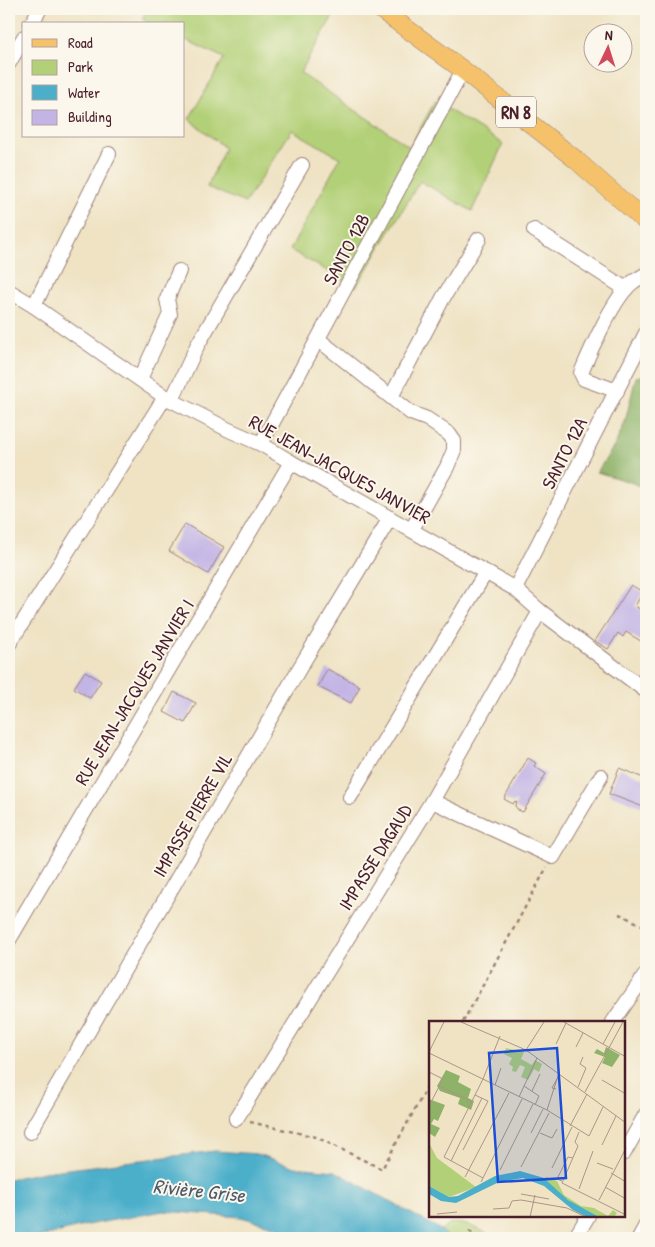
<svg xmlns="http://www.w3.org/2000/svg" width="655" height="1247" viewBox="0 0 655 1247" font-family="'Patrick Hand',sans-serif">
<rect width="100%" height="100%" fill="#fbf7ec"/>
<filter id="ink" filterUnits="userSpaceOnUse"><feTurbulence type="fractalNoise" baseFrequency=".02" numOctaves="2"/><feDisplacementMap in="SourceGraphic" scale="10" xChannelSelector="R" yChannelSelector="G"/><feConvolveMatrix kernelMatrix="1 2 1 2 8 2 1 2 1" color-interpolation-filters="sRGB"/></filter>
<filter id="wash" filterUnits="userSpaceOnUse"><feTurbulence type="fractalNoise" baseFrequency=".0096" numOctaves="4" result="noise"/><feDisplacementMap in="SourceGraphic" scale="20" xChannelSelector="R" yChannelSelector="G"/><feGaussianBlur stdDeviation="1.12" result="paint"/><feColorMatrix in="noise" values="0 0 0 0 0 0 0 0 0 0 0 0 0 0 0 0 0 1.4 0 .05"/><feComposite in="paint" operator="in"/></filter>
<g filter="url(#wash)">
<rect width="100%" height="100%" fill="#efe3c4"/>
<g fill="#b2d077" stroke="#7e7851">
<path d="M147,9h176l10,7 -33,57 110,74 25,-46 68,43 -31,67 -52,-30 -64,106 -66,-37 50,-92 -48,-28 -47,73 -38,-16 18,-39 -36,-29 35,-61 -40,-19v-15h-33l-9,-5z"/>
<path d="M451,1223c17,0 29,6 43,15h-45l-8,-8z"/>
</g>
<path fill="#8db268" stroke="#6c684a" d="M646,375v115l-13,-7 -36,-11 18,-27 10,-23 11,-45z"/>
<path fill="#4bafca" stroke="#4a677a" d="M215,1151l42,3 38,13 40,4 106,59 8,8h-152l-20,-11 -36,-10 -78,-6 -76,14 -51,13h-27v-59l35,-7z"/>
<g id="blocks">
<g fill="#c2b4e5">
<path d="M185,524l39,23 -16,27 -39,-23z"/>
<path d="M631,585l12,7 -8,14 11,7v35l-3,-3 1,-2 -18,-11 -3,5 -5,-4 -10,16 -13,-8z"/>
<path d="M327,669l33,17 -9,17 -33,-16z"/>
<path d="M85,671l16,10 -11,17 -16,-10z"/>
<path d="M174,692l22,11 -11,20 -21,-11z"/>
<path d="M528,758l8,5 -2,3 12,8 -23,38 -5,-2 -3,-4 2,-3 -2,-2 -2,3 -9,-5z"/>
<path d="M619,768l27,11v29l-37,-14z"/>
</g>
</g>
</g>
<g filter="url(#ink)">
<use href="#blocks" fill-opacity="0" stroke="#9c8178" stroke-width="1"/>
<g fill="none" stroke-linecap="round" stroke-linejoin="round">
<defs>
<g id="minor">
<path d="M31,24l9,-15"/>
<path d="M9,63l15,-26"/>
<path d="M534,230l92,59"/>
<path d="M9,291l25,15 131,91 64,33 32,14 30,18 224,127 25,22 106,80"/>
<path d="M34,306l75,-152"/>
<path d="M319,340l92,73 16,6 22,15 5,7v9l-7,17 -35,62"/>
<path d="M140,379l30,-65 -3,-15 12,-28"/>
<path d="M617,391l-33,-12 -3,-6c9,-22 34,-78 52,-91 4,-3 9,-5 13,-8"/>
<path d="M391,397l52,-99 36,-59"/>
<path d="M172,400l25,-54 105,-181"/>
<path d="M261,444l202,-374"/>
<path d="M515,589l131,-256"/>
<path d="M9,644l156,-247"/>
<path d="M350,797l136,-225"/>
<path d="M432,801l121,56 48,-81"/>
<path d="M9,940l282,-478"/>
<path d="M613,1022l33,-48"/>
<path d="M236,1119l196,-318 108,-190"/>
<path d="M30,1132l269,-463 91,-151"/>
<path d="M624,1153l22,-39"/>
<path d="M575,1238l13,-22"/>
<path d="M639,1238l7,-13"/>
</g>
<path id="major" d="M380,9l83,61 112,89 71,63"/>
</defs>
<use href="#minor" stroke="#9c8178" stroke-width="16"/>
<use href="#major" stroke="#9c8178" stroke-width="19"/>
<g stroke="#9c8178" stroke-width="2.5" stroke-dasharray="4 4" stroke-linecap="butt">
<path d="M619,914l27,13"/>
<path d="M463,1022l84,-155"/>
<path d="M250,1122l66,15 66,32 48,-87"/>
<path d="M469,1231l11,7"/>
</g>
<use href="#minor" stroke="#fff" stroke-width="14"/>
<use href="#major" stroke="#f5c16b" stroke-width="18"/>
</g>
</g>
<g text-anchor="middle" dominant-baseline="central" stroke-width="4" stroke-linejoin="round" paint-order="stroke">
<rect fill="#fbf7ec" stroke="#7f6065" stroke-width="1" x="496" y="96.5" width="40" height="31" rx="4"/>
<g font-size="18" font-weight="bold" fill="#4a1f2b">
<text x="516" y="112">RN 8</text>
</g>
<g font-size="19" fill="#4a1f2b" stroke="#fbf7ec">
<text transform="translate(346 249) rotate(-62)">SANTO 12B</text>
<text transform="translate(564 453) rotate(-63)">SANTO 12A</text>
<text transform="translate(340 469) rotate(29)">RUE JEAN-JACQUES JANVIER</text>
<text transform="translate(134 692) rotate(-59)">RUE JEAN-JACQUES JANVIER I</text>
<text transform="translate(192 815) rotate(-60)">IMPASSE PIERRE VIL</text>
<text transform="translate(375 857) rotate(-58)">IMPASSE DAGAUD</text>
</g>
<g font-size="20" font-style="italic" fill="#4a596b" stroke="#fbf7ec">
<text transform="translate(199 1190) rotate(6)">Rivière Grise</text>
</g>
</g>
<g transform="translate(429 1021)">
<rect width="196" height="196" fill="#efe3c4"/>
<path d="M77,27l18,4 -3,7 11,6 3,-5 7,4 -3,8 -5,-3 -6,11 -7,-3 4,-10 -5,-2 -4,7 -4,-1 1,-4 -4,-3 3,-6 -8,-4zM0,122l8,15 39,29 -27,10 -20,-11zM118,156l10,4 7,14 17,11 13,2 14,8 5,-6 4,3 -3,4h-15l-19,-9 -15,-10 -21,-20z" fill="#b2d077"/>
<path d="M177,26l14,8 -8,12 -10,-4 3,-6 -11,-4 3,-4 7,4zM17,49l14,6 -2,6 13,7 -3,9 6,3 -3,9 -13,-6 2,-6 -20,-7 -3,-5zM0,78l16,6 -7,16 -4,-2 -3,5 9,4 -5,9 -6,-4z" fill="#8db268"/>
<path d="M91,150l24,7 24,22 31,17h-12l-14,-7 -29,-24 -21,-8 -24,4 -43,21 -15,-2 -12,-7v-8l20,11 9,-1 37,-20z" fill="#4bafca"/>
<path fill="none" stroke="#ad9587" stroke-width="1" d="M32,1l65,28 100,73M135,1l62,35M127,23l10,-21M174,23l12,-22M147,26l7,-14M97,29l18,-28M0,31l15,-30M0,32l118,57 42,26 14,-29M0,51l14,7 -14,27M173,59l24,14M66,64l6,-17M10,65l32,15M95,65l15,10 -4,9M149,66l8,-19 -6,-4 3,-7M127,68l-4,-1 6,-11M103,70l8,-17M156,71l38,-70M90,76l18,-39M118,89l12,-37M141,105l17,-32M150,111l-4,10 3,4 -16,37 64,32M102,112l12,-24M111,112l12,5 5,-9M173,124l14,-29M34,129l25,-49 -13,-6M22,140l31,-63M168,142l16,6M92,146l28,-54M123,147l20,-41M71,149l33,-66M182,152l15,9M36,156l44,-84M54,157l-39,-21 39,-78 17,-43M133,160l-5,-2 11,-22 5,1M52,161l41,-83M176,166l21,12M150,168l14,-38M92,173l28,5M170,179l27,-52M64,188l16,-1 3,-7 9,-1 46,8 19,9M8,193l20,-2M101,196l5,-22"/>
<path fill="#1d4ed8" fill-opacity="0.15" stroke="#1d4ed8" stroke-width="2.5" d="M128,27l9,130 -68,4 -9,-129z"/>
<rect width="196" height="196" fill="none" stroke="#4a1f2b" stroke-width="2.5"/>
</g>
<rect width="655" height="1247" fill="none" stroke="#fbf7ec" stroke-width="30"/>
<rect x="22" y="22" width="162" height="115" fill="#fbf7ec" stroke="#b4a19f"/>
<rect x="32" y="39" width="25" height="8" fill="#f5c16b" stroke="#b4a19f"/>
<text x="68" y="48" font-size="15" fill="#4a1f2b">Road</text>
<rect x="32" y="60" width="25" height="15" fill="#b2d077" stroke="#b4a19f"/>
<text x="68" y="72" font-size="15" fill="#4a1f2b">Park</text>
<rect x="32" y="85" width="25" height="15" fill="#4bafca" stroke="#b4a19f"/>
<text x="68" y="98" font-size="15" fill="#4a1f2b">Water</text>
<rect x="32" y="110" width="25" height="15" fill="#c2b4e5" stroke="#b4a19f"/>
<text x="68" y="122" font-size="15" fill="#4a1f2b">Building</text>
<g transform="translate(608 48) rotate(4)"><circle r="24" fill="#fbf7ec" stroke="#b4a19f"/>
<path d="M0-4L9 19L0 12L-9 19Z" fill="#d1495b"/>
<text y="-8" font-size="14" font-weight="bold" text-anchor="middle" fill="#4a1f2b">N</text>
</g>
</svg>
